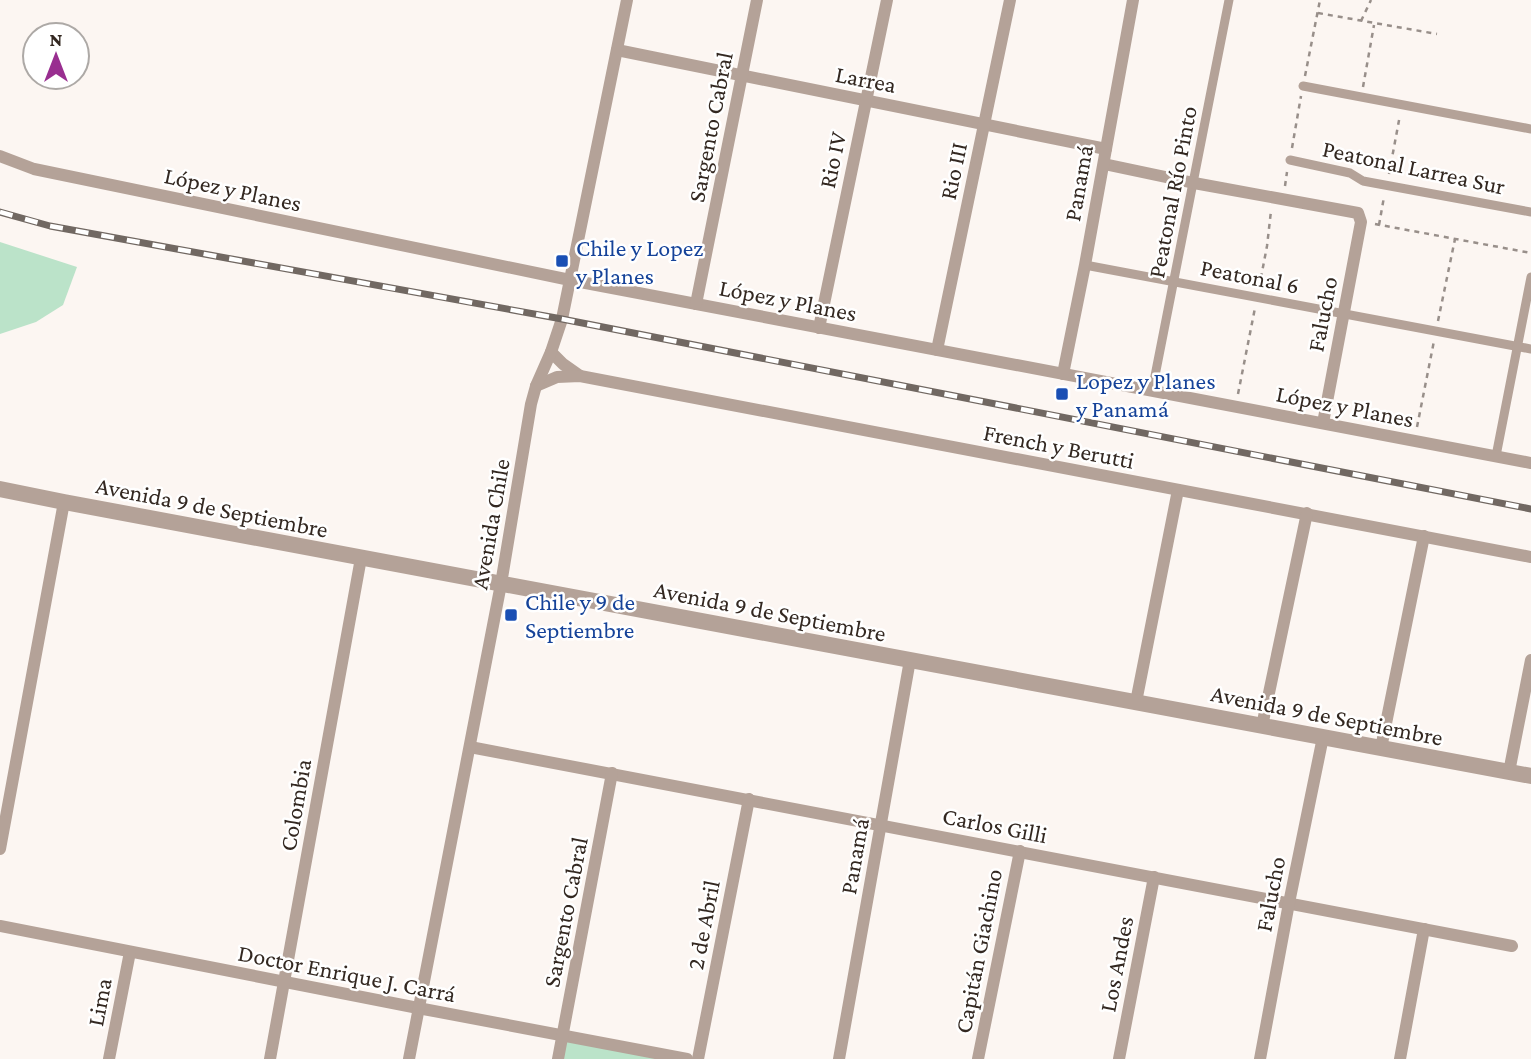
<svg xmlns="http://www.w3.org/2000/svg" width="1531" height="1059" viewBox="0 0 1531 1059" font-family="'Crimson Pro',serif">
<rect width="100%" height="100%" fill="#fcf6f2"/>
<g fill="#bbe3c9">
<path d="M0,242l77,25 -14,38 -27,17 -36,12z"/>
<path d="M563,1036l124,23h-129z"/>
</g>
<g fill="none" stroke-linecap="round" stroke-linejoin="round">
<g stroke="#988f8a" stroke-width="2.5" stroke-dasharray="5 5" stroke-linecap="butt">
<path d="M1318,13l119,21"/>
<path d="M1361,21l10,-21"/>
<path d="M1305,76l15,-76"/>
<path d="M1363,87l11,-62"/>
<path d="M1292,148l9,-52"/>
<path d="M1389,174l11,-59"/>
<path d="M1285,186l2,-14"/>
<path d="M1375,224l156,29"/>
<path d="M1379,225l5,-28"/>
<path d="M1259,288l8,-42 4,-35"/>
<path d="M1438,321l17,-82"/>
<path d="M1238,394l17,-86"/>
<path d="M1417,427l17,-86"/>
</g>
<g stroke="#b4a298" stroke-width="9">
<path d="M1303,86l228,43"/>
<path d="M1290,160l60,13 13,8 168,31"/>
<path d="M1085,265l446,84"/>
<path d="M1152,391l77,-391"/>
<path d="M1496,456l35,-179"/>
</g>
<g stroke="#b4a298" stroke-width="12">
<path d="M617,50l489,99"/>
<path d="M0,156l34,13 536,111 961,183"/>
<path d="M1104,164l90,19 164,30 3,9 -38,201"/>
<path d="M696,304l61,-304"/>
<path d="M819,328l68,-328"/>
<path d="M937,350l73,-350"/>
<path d="M551,352l12,12 17,12"/>
<path d="M1063,374l22,-109 48,-265"/>
<path d="M536,386l21,-9 23,-1 951,181"/>
<path d="M1136,702l42,-212"/>
<path d="M1262,726l45,-213"/>
<path d="M470,747l1042,199"/>
<path d="M1381,748l43,-212"/>
<path d="M1509,772l22,-112"/>
<path d="M0,849l64,-347"/>
<path d="M0,926l418,82 269,51"/>
<path d="M109,1059l21,-107"/>
<path d="M270,1059l91,-501"/>
<path d="M409,1059l92,-475 30,-180 5,-18 15,-34 11,-33 65,-319"/>
<path d="M558,1059l54,-286"/>
<path d="M698,1059l51,-260"/>
<path d="M839,1059l71,-399"/>
<path d="M978,1059l42,-208"/>
<path d="M1119,1059l35,-182"/>
<path d="M1260,1059l29,-156 34,-166"/>
<path d="M1400,1059l24,-130"/>
</g>
<path stroke="#b4a298" stroke-width="16" d="M0,489l64,13 1467,274"/>
<defs>
<path id="rail" d="M0,212l50,14 512,93 969,190"/>
</defs>
<use href="#rail" stroke="#716862" stroke-width="7"/>
<use href="#rail" stroke="#fff" stroke-width="4.5" stroke-dasharray="13" stroke-linecap="butt"/>
</g>
<g fill="#1a4fb4" stroke="#fff" stroke-width="2.5">
<rect x="555" y="254" width="14" height="14" rx="3.5"/>
<rect x="1055" y="387" width="14" height="14" rx="3.5"/>
<rect x="504" y="608" width="14" height="14" rx="3.5"/>
</g>
<g text-anchor="middle" dominant-baseline="central" stroke-width="5" stroke-linejoin="round" paint-order="stroke">
<g font-size="24" fill="#332821" stroke="#fff">
<text transform="translate(866 79) rotate(11)">Larrea</text>
<text transform="translate(710 127) rotate(-79)">Sargento Cabral</text>
<text transform="translate(832 160) rotate(-78)">Rio IV</text>
<text transform="translate(1414 167) rotate(12)">Peatonal Larrea Sur</text>
<text transform="translate(953 171) rotate(-78)">Rio III</text>
<text transform="translate(1078 183) rotate(-80)">Panamá</text>
<text transform="translate(233 189) rotate(12)">López y Planes</text>
<text transform="translate(1172 192) rotate(-79)">Peatonal Río Pinto</text>
<text transform="translate(1250 276) rotate(11)">Peatonal 6</text>
<text transform="translate(788 300) rotate(11)">López y Planes</text>
<text transform="translate(1322 314) rotate(-79)">Falucho</text>
<text transform="translate(1345 406) rotate(11)">López y Planes</text>
<text transform="translate(1059 446) rotate(11)">French y Berutti</text>
<text transform="translate(212 507) rotate(11)">Avenida 9 de Septiembre</text>
<text transform="translate(490 524) rotate(-80)">Avenida Chile</text>
<text transform="translate(770 611) rotate(11)">Avenida 9 de Septiembre</text>
<text transform="translate(1327 715) rotate(11)">Avenida 9 de Septiembre</text>
<text transform="translate(295 805) rotate(-80)">Colombia</text>
<text transform="translate(995 825) rotate(11)">Carlos Gilli</text>
<text transform="translate(854 856) rotate(-80)">Panamá</text>
<text transform="translate(1270 894) rotate(-79)">Falucho</text>
<text transform="translate(565 912) rotate(-79)">Sargento Cabral</text>
<text transform="translate(703 925) rotate(-79)">2 de Abril</text>
<text transform="translate(978 951) rotate(-79)">Capitán Giachino</text>
<text transform="translate(1116 964) rotate(-79)">Los Andes</text>
<text transform="translate(347 973) rotate(11)">Doctor Enrique J. Carrá</text>
<text transform="translate(99 1002) rotate(-79)">Lima</text>
</g>
<g font-size="24" fill="#164399" stroke="#fff" text-anchor="start">
<text x="576" y="247">Chile y Lopez<tspan x="576" dy="28">y Planes</tspan></text>
<text x="1076" y="380">Lopez y Planes<tspan x="1076" dy="28">y Panamá</tspan></text>
<text x="525" y="601">Chile y 9 de<tspan x="525" dy="28">Septiembre</tspan></text>
</g>
</g>
<g transform="translate(56 56)"><circle r="33" fill="#ffffff" stroke="#ada9a6" stroke-width="2"/>
<path d="M0-5L12 26L0 18L-12 26Z" fill="#992e90"/>
<text y="-10" font-size="19" font-weight="bold" text-anchor="middle" fill="#332821">N</text>
</g>
</svg>
